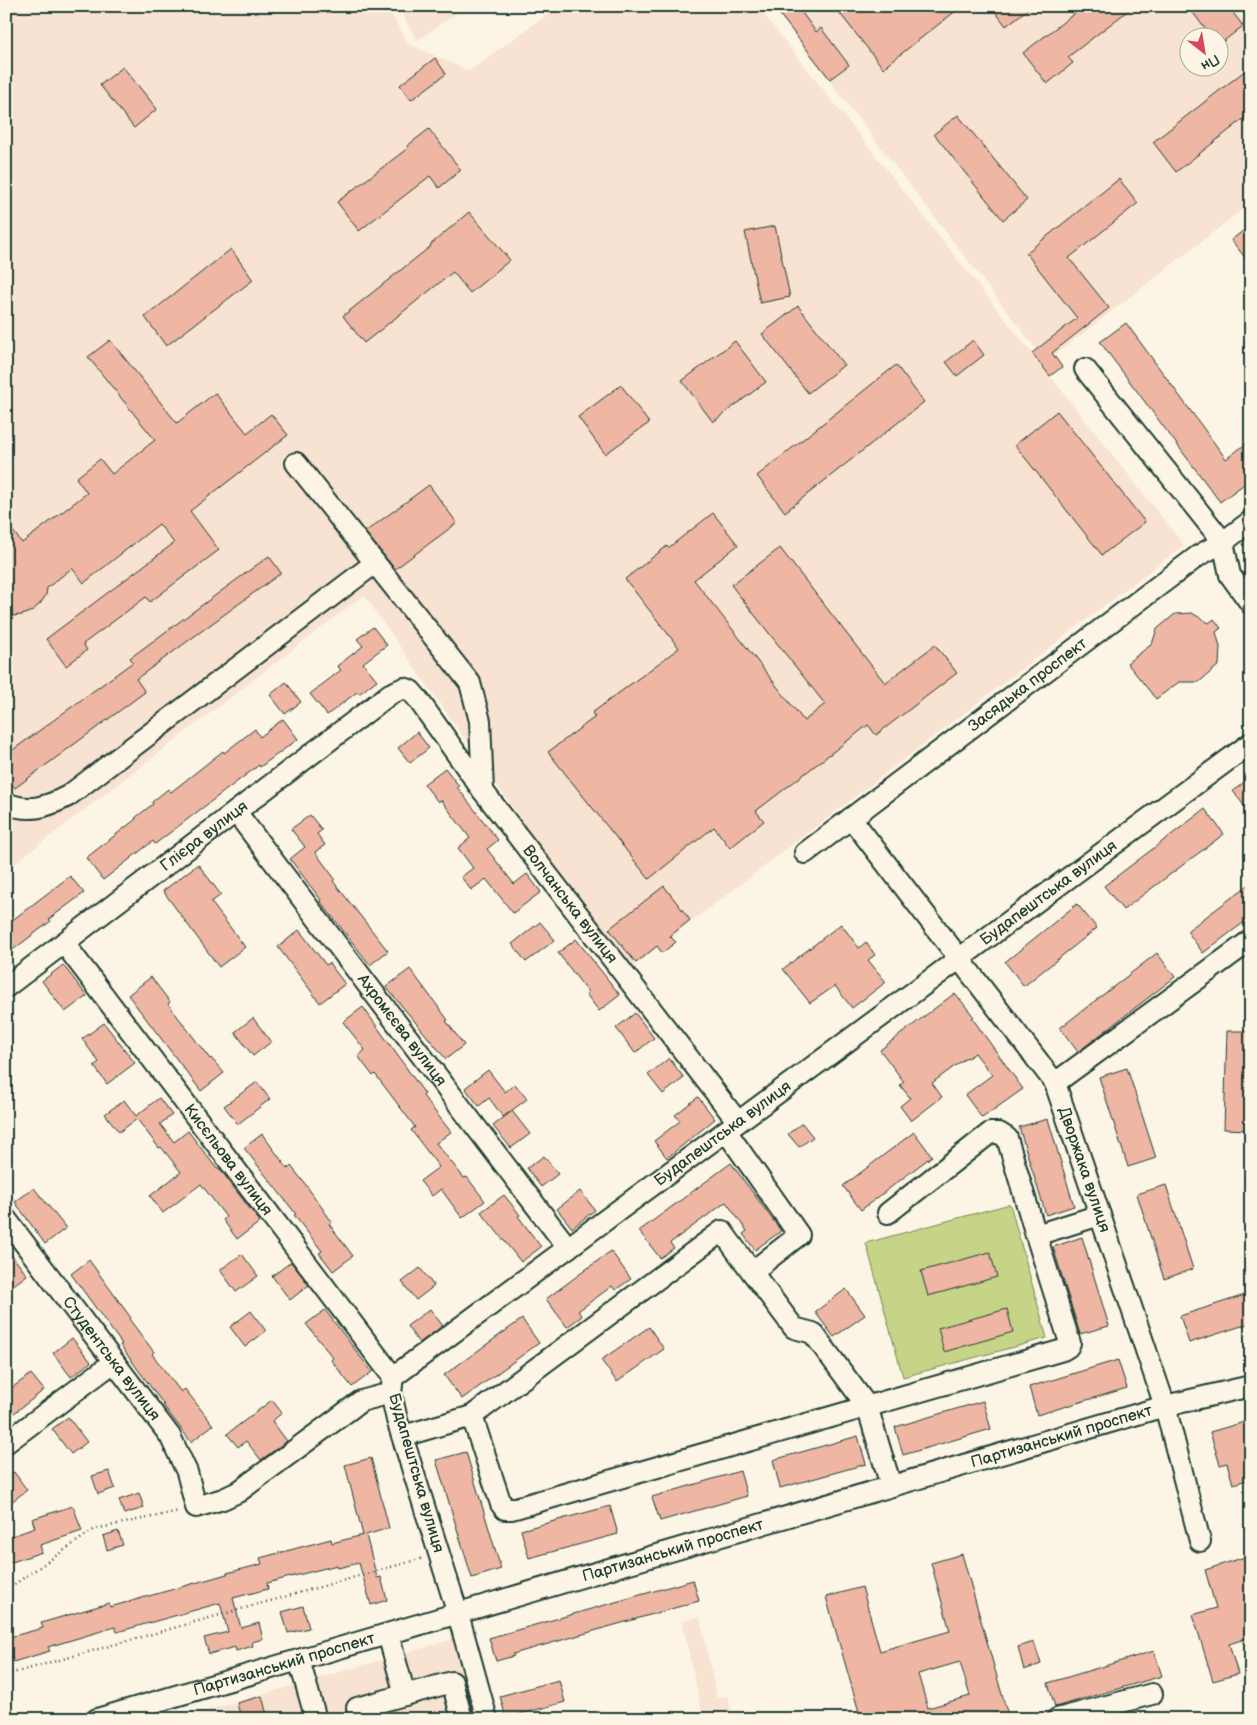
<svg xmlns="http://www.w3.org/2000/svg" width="1257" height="1725" viewBox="0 0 1257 1725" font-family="'Balsamiq Sans',sans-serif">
<rect width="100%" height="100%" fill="#fcf5e5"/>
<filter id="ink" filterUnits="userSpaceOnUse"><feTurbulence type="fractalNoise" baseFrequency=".02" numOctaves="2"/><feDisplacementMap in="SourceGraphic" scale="10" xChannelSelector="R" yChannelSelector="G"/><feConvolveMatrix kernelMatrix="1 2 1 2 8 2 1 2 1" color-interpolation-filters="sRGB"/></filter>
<g filter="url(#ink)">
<g fill="#f8e2d1" fill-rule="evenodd">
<path d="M6,6h380l23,38 60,27 90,-65h198l427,539 -557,426 -263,-376 -358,275z"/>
<path d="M398,6h69l-50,35z"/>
<path d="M772,6h460l19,24v173l-205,159zM1190,38h30v30h-30z"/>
<path d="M700,1617l17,81 11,-2 5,23h-18l-1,-5 -11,3 -21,-96z"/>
<path d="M454,1639l22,80h-299z"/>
</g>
<path fill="#c6d487" stroke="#72885e" d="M1010,1204l37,134 -144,39 -37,-134z"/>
<g fill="#eeb6a3" stroke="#1f3d34" fill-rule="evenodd">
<path d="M773,6h24l19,26 5,-4 28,37 -19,14z"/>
<path d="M834,6h128l-79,62z"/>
<path d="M991,6h41l-26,20z"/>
<path d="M1084,6h50l-66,51 5,6 -26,21 -24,-31z"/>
<path d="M1188,6h40l15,20 -23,18v-6h-8z"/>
<path d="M435,58l11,16 -35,26 -11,-15z"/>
<path d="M1251,66v47l-75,59 -23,-30z"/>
<path d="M123,67l34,42 -23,19 -34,-43z"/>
<path d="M958,115l69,85 -24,20 -69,-86z"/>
<path d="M429,129l32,41 -22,18 -9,-12 -71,55 -22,-29 71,-54 -1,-2z"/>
<path d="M1119,179l19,24 -69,55 40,50 -57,45 10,14 -12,9 -18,-23 45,-35 -51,-65z"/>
<path d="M469,212l41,48 -40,33 -17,-21 -89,71 -21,-27 88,-70 -1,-1z"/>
<path d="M1251,225v40l-20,-25z"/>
<path d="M775,226l15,71 -30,6 -15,-71z"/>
<path d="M231,249l22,31 -87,66 -21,-29z"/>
<path d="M798,306l46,59 -36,28 -46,-59z"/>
<path d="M1126,323l100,136 25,-19v39l-31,23 -120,-160z"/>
<path d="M110,340l67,83 38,-30 32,40 24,-19 17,21 -98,76 29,39 -69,52 -4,-5 -63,47 4,6 -21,16 -20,-27 128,-96 -15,-19 -75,59 -12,-15 -25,20 -1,7 -6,9 -8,7 -10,4 -10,1 -6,-2v-92l16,21 65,-50 -11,-15 24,-19 12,15 43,-34 -67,-83z"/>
<path d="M973,340l11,15 -27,21 -11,-14z"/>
<path d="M735,341l31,41 -53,40 -31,-41z"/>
<path d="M896,365l28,37 -139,110 -28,-36z"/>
<path d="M621,385l28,38 -44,31 -27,-37z"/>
<path d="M1057,411l88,111 -43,33 -87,-110z"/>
<path d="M429,485l28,38 -62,46 -30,-37z"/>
<path d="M713,513l25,32 -44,35 110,141 21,-17 -94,-119 49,-37 105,135 50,-38 22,28 -81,62 -8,-10 -112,86 8,10 -34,27 -16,-21 -65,52 -101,-127 47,-35 -3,-4 87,-65 -54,-69 42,-33 1,2z"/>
<path d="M269,556l12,17 -145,106 9,13 -130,96 -9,-11v-22l127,-93 -3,-4z"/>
<path d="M1192,613l17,10 5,-4 7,9 -5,4 4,15 -1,18 -20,17h-20l-23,17 -29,-36 25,-19 5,-15 18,-15z"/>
<path d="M373,627l14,18 -24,18 14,17 -18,14 -2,-2 -30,23 -17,-21 31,-24 -4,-4 26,-20 -6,-7z"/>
<path d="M286,682l15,20 -16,12 -15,-19z"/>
<path d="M283,719l15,20 -38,28 -1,-2 -104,79 -2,-3 -50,39 -17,-22 50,-39 -1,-1 18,-14 -1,-2 16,-13 3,3 52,-41 1,2 31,-24 5,8z"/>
<path d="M417,732l12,16 -19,15 -12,-15z"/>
<path d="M445,768l14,18 -2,1 41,53 -11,9 27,35 13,-10 14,18 -28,21 -27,-34 -15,11 -10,-13 12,-9 -15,-20 12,-10 -29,-38 -3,2 -14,-18z"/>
<path d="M1251,777v38l-18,-24z"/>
<path d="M1205,809l19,25 -101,76 -19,-24z"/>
<path d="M310,815l12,15 -5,4 8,11 -10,7 20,27 -2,2 55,70 -18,14 -50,-64 1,-1 -31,-41 15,-12 -14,-18z"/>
<path d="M198,864l23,31 -10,7 34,45 -26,20 -56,-76z"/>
<path d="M70,876l14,17 -35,26 2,2 -45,34v-30z"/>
<path d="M1251,883v34l-48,36 -16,-22z"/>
<path d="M664,886l26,34 -20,16 6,6 -14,11 -5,-7 -21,17 -27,-34z"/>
<path d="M1077,904l20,24 -73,58 -19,-24z"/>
<path d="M540,922l15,18 -29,22 -14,-18z"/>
<path d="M841,924l18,24 7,-6 9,13 -7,5 18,22 -34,26 -17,-22 -25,17 -27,-34z"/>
<path d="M299,930l27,35 3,-2 16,21 -25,19 -42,-56z"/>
<path d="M576,939l44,56 -21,16 -13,-17 2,-2 -30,-39z"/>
<path d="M1157,953l18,24 -97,75 -18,-24z"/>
<path d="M63,965l24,31 -22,16 -23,-31z"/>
<path d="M410,969l38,51 -2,1 18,24 -18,14 -60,-72z"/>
<path d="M151,977l19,25 -2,2 42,55 1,-1 13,15 -23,18 -73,-96z"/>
<path d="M955,993l19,24 -2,1 51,71 -41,29 -17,-23 27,-20 -17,-22 -7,5 -1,-1 -35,26 10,14 -31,24 -11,-15 10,-8 -10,-13 4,-3 -24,-32z"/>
<path d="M363,1007l62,87 -2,2 28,36 -15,11 28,35 3,-1 18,24 -23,17 -21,-29 -9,7 -12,-15 19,-14 -28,-37 4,-3 -40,-53 -2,2 -15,-20 7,-6 -22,-28z"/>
<path d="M635,1013l19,25 -19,15 -19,-25z"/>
<path d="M253,1018l18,24 -18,14 -18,-24z"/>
<path d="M104,1023l31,40 -28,21 -13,-18 5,-4 -17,-23z"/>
<path d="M1227,1031h24v99l-27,-1z"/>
<path d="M669,1058l15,20 -21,16 -15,-19z"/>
<path d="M1127,1068l29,90 -28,9 -29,-90z"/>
<path d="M488,1070l17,22 10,-8 12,15 -24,18 -14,-19 -10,8 -14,-18z"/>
<path d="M257,1082l13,17 -32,25 -14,-18z"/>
<path d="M698,1097l17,22 -48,39 -13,-17 26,-20 -5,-6z"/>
<path d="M159,1098l13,17 -12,9 14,18 14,-11 29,38 2,-1 41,54 -23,17 -14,-19 3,-3 -25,-33 -38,29 -13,-17 31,-24 -20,-25 -2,1 -22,-29 -18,13 -14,-18 19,-14 12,16z"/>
<path d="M512,1111l18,23 -19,14 -18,-22z"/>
<path d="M1048,1119l26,87 -28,9 -27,-88z"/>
<path d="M802,1123l11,14 -14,10 -11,-13z"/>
<path d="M914,1132l18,24 -71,54 -18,-24z"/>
<path d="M262,1134l26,35 3,-3 15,19 26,37 -3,2 24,32 -20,15 -14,-18 3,-2 -28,-36 2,-1 -52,-66z"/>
<path d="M544,1156l14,18 -17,13 -14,-19z"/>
<path d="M731,1163l50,68 -26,19 -12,-16 4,-3 -21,-29 -56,41 4,5 -14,10 -21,-27z"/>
<path d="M1166,1185l27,84 -29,10 -27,-85z"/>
<path d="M34,1188l32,40 -21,16 -30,-42z"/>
<path d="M580,1191l15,19 -23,18 -15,-19z"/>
<path d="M504,1195l16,20 -2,1 23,31 -20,15 -40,-50z"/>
<path d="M1082,1237l27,89 -29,8 -27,-87z"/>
<path d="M6,1248l21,27 -16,12 -5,-7z"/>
<path d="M611,1251l20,28 -16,11 -3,-4 -34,25 4,5 -15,11 -21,-28z"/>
<path d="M990,1252l7,25 -69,19 -7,-25z"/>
<path d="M242,1254l16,22 -22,16 -16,-22z"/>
<path d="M89,1260l42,58 -2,1 25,33 -2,2 29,38 4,-3 28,36 -22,17 -28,-37h1l-44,-60 2,-1 -51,-70z"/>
<path d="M291,1262l18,23 -19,15 -18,-24z"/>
<path d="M420,1268l14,18 -18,14 -14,-18z"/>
<path d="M846,1289l19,26 -31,22 -19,-25z"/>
<path d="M1251,1293v30l-62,20 -9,-27z"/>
<path d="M430,1309l13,17 -24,17 -12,-17z"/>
<path d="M1007,1309l6,23 -69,20 -6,-24z"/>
<path d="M325,1310l47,62 -20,15 -21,-27 2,-2 -27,-34z"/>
<path d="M251,1311l15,20 -21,16 -15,-20z"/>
<path d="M522,1319l17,24 -77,56 -18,-24z"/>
<path d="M649,1327l15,22 -47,33 -16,-22z"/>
<path d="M72,1338l19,24 -20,15 -18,-24z"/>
<path d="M1118,1360l9,28 -90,27 -8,-28z"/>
<path d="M31,1374l13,16 -31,24 -7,-9v-13z"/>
<path d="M272,1400l10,13 -10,8 15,20 -26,19 -15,-19 -8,6 -11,-13z"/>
<path d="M983,1401l8,28 -88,26 -8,-28z"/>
<path d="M68,1417l19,25 -16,12 -19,-25z"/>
<path d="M1251,1420v59l-18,5 -6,-21 -7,2 -10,-33z"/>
<path d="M858,1436l8,28 -86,24 -7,-28z"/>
<path d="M466,1452l35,117 -29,9 -36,-118z"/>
<path d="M371,1458l18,70 -23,7 11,43 4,-1 6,23 -16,5 -12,-42 -21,5 -1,-3 -70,18 1,6 -35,9 8,30 18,-5 4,16 -11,3 1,4 -17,5 -1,-4 -26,7 -5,-16 24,-6 -8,-29 -103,29 -2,-5 -67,20 2,4 -37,11 -7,-24 37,-10 -2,-5 68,-20 1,4 117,-33v-1l35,-9 -2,-6 71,-19 1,4 31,-8 -18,-70z"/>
<path d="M109,1471l6,17 -17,6 -6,-18z"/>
<path d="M740,1471l7,25 -87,25 -8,-24z"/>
<path d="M14,1472l13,18 -21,16v-28z"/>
<path d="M139,1493l5,15 -20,6 -5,-14z"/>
<path d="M73,1506l9,25 -42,14 2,7 -36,12v-26l29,-10 -3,-9z"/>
<path d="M610,1506l8,28 -89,24 -8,-28z"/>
<path d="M118,1531l5,14 -16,5 -4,-14z"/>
<path d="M962,1554l47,165h-148l-35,-122 36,-10 18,64 70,-20 -19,-68zM960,1662l10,34 -42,12 -10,-34z"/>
<path d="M1251,1555v82l-22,7 9,30 -25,7 -20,-66 23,-7 -11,-38z"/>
<path d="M693,1580l6,21 -186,53 1,2 -18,5 -7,-23z"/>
<path d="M303,1606l6,22 -21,5 -6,-21z"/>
<path d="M1034,1642l7,22 -17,6 -6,-23z"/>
<path d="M1154,1651l8,25 -107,31 -7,-24z"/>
<path d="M559,1680l6,22 -59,16 -6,-22z"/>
<path d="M262,1696l6,23h-27l-4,-16z"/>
</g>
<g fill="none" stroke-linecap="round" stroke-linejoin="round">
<defs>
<g id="minor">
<path d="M1085,369l138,173 7,33 21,29"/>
<path d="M296,463l174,220 10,38 3,70"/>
<path d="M6,803c23,10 41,4 62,-7l307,-233"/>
<path id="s1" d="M236,812l332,436"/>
<path id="s2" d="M851,818l204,265 110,323 35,135"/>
<path id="s3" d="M805,853l393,-297 25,-14 28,-21"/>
<path id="s4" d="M64,943l329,434"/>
<path id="s5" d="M6,987l384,-293 14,-6 7,3 6,7 66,93 255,331"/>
<path d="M1055,1083l196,-143"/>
<path d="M726,1131l73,104 -47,37 42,56 19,5 54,73 24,80"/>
<path d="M888,1213l102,-80h9l8,5 29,97"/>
<path id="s6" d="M6,1219l164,217 17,36 9,35 27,-8 15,-7 123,-91 30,-8"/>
<path d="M472,1416l250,-185 30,41"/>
<path d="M403,1436l69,-20 29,88 4,5h7l551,-159 5,-3 2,-4 -34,-108 64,-20"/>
<path d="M6,1443l108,-81"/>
<path d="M388,1634l17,61"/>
<path d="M299,1660l17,59"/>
<path id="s7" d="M97,1719l1068,-313 86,-20"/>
<path d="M360,1719l-3,-11 95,-26 10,37"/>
<path id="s8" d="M487,1719l-29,-105 -61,-194 -6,-27 2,-16 858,-634"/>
<path d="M1057,1719l95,-25"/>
</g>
</defs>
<use href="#minor" stroke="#1f3d34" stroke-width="24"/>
<g stroke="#1f3d34" stroke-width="2.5" stroke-dasharray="1 4" stroke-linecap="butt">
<path d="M6,1590l89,-61 85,-18"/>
<path d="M6,1675l417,-117"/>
</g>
<use href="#minor" stroke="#fcf5e5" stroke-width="20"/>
</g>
</g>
<g text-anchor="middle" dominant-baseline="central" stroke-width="4.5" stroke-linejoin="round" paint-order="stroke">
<g font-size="16" fill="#1f3d34" stroke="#fcf5e5">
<text stroke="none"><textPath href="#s3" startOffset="279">Засядька проспект</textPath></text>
<text stroke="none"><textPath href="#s5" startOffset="249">Глієра вулиця</textPath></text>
<text stroke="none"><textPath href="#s8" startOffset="1171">Будапештська вулиця</textPath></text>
<text stroke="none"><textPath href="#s5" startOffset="772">Волчанська вулиця</textPath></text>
<text stroke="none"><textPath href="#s1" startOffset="274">Ахромєєва вулиця</textPath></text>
<text stroke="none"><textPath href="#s8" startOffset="766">Будапештська вулиця</textPath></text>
<text stroke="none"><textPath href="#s4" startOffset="272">Кисєльова вулиця</textPath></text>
<text stroke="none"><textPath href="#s2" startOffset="426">Дворжака вулиця</textPath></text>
<text stroke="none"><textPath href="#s6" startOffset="175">Студентська вулиця</textPath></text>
<text stroke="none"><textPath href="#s7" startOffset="1005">Партизанський проспект</textPath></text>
<text transform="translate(416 1473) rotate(74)">Будапештська вулиця</text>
<text stroke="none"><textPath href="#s7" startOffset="600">Партизанський проспект</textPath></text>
<text stroke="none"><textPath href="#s7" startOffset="195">Партизанський проспект</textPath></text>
</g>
</g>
<rect width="1257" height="1725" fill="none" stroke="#fcf5e5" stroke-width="25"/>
<rect x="12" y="12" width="1232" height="1700" fill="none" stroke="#1f3d34" stroke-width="2" filter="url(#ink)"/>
<g transform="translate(1204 52) rotate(149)"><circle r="24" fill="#fcf5e5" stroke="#a4ab9e"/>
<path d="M0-4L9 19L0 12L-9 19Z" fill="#d1495b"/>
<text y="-8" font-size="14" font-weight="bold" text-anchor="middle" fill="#1f3d34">Пн</text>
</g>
</svg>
